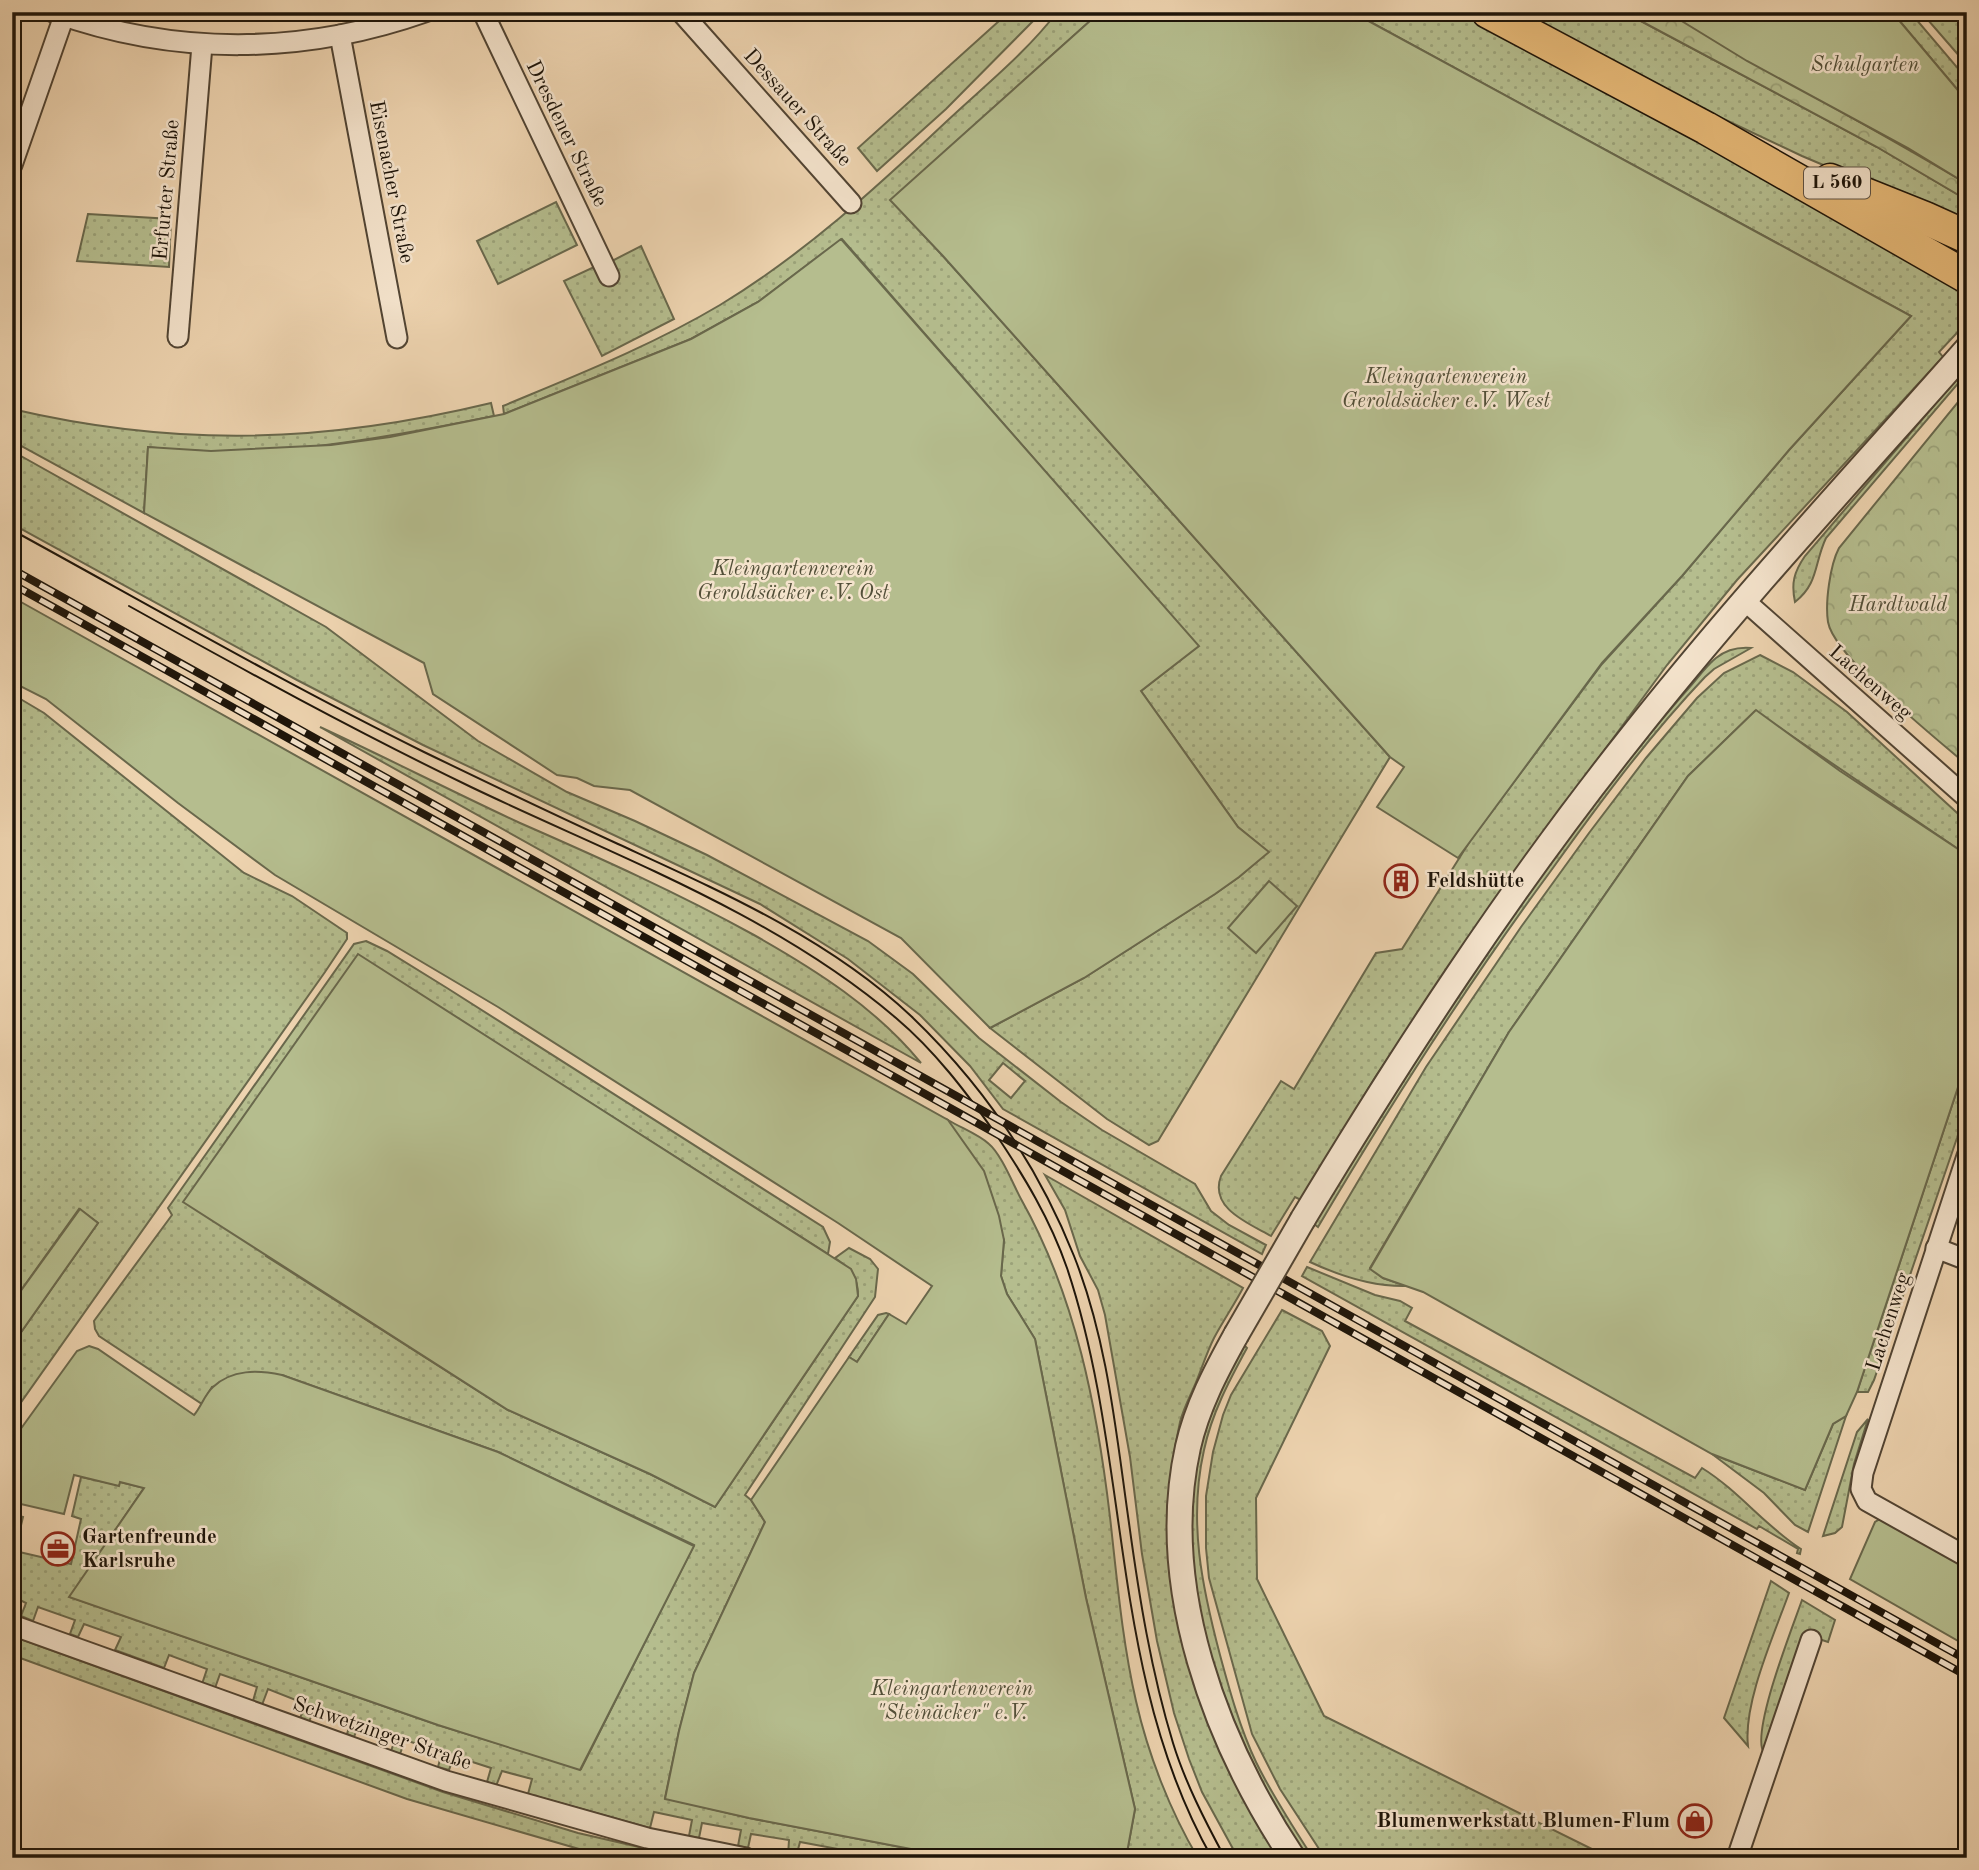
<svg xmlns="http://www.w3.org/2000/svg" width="1979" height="1870" viewBox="0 0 1979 1870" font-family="'Old Standard TT',serif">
<defs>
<pattern id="grass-dots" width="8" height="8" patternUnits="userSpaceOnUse" patternTransform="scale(1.75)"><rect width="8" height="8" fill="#b5bd8e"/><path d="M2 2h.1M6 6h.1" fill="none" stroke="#9ba279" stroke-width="1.8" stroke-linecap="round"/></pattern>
<pattern id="forest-crowns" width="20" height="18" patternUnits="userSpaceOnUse" patternTransform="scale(1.75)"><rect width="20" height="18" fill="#b5bd8e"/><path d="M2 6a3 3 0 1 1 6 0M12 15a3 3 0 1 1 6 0" fill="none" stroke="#9ba279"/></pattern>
</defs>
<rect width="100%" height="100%" fill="#eed4b0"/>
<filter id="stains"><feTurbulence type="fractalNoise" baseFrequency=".00286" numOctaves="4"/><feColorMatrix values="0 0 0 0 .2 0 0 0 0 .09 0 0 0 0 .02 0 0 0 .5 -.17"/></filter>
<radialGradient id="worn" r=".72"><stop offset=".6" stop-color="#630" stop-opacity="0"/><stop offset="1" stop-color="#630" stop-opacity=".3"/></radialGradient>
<g fill="url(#grass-dots)" stroke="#69684c" stroke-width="2" fill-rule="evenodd">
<path d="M1009,12h33l-96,97 -69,62 -19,-23z"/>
<path d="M1057,12h43l-209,188 52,56 447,501 -232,384 -9,4 -42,-26 -117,-91 94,-50 131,-84 24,-17 29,-25 -30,-25 -97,-136 57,-45 -356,-407 -84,63 -67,37 -187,75 -1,-8c74,-31 148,-60 217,-101 84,-51 156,-117 227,-184 36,-34 80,-69 110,-109z"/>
<path d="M1352,12h112l82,43 421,236v31l-28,30 4,5 -206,223 -70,85 -174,237 -117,174 -75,124 -6,-3 -24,39c-23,-13 -62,-28 -50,-60l60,-95 13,8 82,-136 26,-4 68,-108 132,-177 80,-88 107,-126 122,-134z"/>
<path d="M1521,12h103l253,135 90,53v26l-165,-70 -129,-61z"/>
<path d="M1892,12h18l57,67v22z"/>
<path d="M1921,12h46v52l-6,-6z"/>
<path d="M556,202l21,43 -79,39 -21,-43z"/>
<path d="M88,214l83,5 -2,48 -92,-6z"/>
<path d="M641,246l33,73 -72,37 -38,-75 30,-14 9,17 13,-7 -6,-15z"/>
<path d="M1967,367v6l-141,165c-12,25 -7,45 -31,64 -4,-19 -1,-30 10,-46z"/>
<path d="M491,403l3,13c-113,23 -230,45 -346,31l-4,66 -132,-72v-32c167,39 313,34 479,-6z"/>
<path d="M12,451l314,176 152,114 89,51 68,29 72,34 161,86 45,33 66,64 82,64 41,28 93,54 16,27 18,14 37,20 -4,9 -259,-145 -33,-43 -50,-51 -72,-56 -88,-55 -337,-159 -126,-65 -285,-156zM1003,1063l22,18 -14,17 -22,-18z"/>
<path d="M1751,648l-37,21 -9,8c-57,60 -107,128 -155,195 -84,114 -160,233 -232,355l-4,-3c94,-152 188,-304 299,-445 25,-30 49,-61 75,-90 9,-10 18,-23 28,-31 10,-8 23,-11 35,-10z"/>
<path d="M1760,655l33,17 54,40 120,110v33l-212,-144 -67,65 -179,256 -139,236 13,10 24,8c-33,1 -67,-10 -97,-24l116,-195 95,-140 68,-94 57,-75 51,-60 27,-25z"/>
<path d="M12,694l32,19 200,160 48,23 55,37v6l-22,33 -313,443v-70l86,-122 -19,-14 -67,94z"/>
<path d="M320,727c67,31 133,65 200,96 80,35 158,70 234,112 62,35 122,73 167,128z"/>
<path d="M366,941l21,10 60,37 376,239 7,15 -2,12 -470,-299 -92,301 242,154 142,64 65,33 143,-211c0,-20 -7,-27 -23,-38l14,-10 21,11 8,10 -3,28 -130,198 6,5 14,22 -71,151 -15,58 -14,67 84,20 209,40h-75l-34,-7 -2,7h-10l1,-9 -38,-7 -4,15 -8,-1 1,-16 -38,-6 -3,14 -10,-2 3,-16 -39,-7 -3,15 -10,-2 3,-16 -38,-8 -4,16 -122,-34 4,-15 -30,-8 -6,15 -9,-4 4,-14 -37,-12 -5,14 -11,-3 4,-15 -37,-12 -5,14 -9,-3 5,-14 -37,-13 -5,13 -7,-3 4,-13 -37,-12 -5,13 -9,-4 6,-14 -38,-15 -6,16 -9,-4 4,-14 -37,-13 -5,14 -13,-4 5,-15 -38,-14 -5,13 -49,-18 6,-13 -37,-13 -6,13 -8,-3 5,-14 -37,-13 -5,14 -12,-5 5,-13 -14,-7v-82l11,3 -8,34 56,13 10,-45 -9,-3 9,-39 37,8 2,-3 24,6 -74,109 368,128 143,44 113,-224 -196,-93 -216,-77 -70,12 -10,17 -103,-68 -4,-7 -1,-8 78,-106 -4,-7 186,-264z"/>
<path d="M1967,1060v45l-10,33 -83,242 -6,12h-11z"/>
<path d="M948,1120c13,8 30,14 41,24 12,10 24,40 32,55 55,98 76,208 89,318 7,62 12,123 26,184 12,53 34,110 62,157h-72l9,-49 -49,-211 -51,-259 -28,-45 -6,-18 3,-36z"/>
<path d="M1045,1175l198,113c-9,17 -20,33 -29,50 -8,16 -13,33 -20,49 -5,11 -11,23 -14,35 -35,153 16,308 101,436h-43l-36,-66 -13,-33 -15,-46 -17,-72 -15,-87 -12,-97 -25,-142 -7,-25 -18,-34 -15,-46z"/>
<path d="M1307,1267l68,28 25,6 12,7 -7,13 290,157 7,-10c37,23 63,58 99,81l-1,5 -3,-1 1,-4 -39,-23 -2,3 -455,-253z"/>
<path d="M1282,1310l40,21 8,15 -74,152 1,81 67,137 286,142h-285l-45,-69 -28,-55 -43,-156 -3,-30v-52l7,-44 10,-37 8,-20z"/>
<path d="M886,1313l3,1 -32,48 -8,-5 29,-42z"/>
<path d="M1244,1345l3,3c-18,33 -35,65 -43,102 -16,71 -2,137 16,205 10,37 20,73 36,107 16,33 37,65 57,96h-5c-66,-95 -129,-246 -116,-363 6,-57 25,-101 52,-150z"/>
<path d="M1846,1416l-38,116 -13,-7 -31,-32 -52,-39 93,36 28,-66z"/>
<path d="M1868,1419l-14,45 -12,63 -7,6 -12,3 34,-104z"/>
<path d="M1771,1581l18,12c-15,42 -46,110 -41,153l-24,-28z"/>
<path d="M1802,1600l33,20 -7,22 -9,-3 -55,114c-14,-19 29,-127 38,-153z"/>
<path d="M12,1636l431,156 135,41 109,25h-77l-203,-59 -395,-144z"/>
</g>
<g fill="url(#forest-crowns)" stroke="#69684c" stroke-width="2">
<path d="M1624,12h43l8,4c96,59 196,110 292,168v16l-90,-53z"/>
<path d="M1967,391v374c-30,-26 -133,-108 -139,-143 -3,-19 2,-57 11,-74z"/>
</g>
<g fill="#b5bd8e" stroke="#69684c" stroke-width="2">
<path d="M1100,12h252l559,304 -122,134 -107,126 -80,87 -144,195 -81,-51 27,-40 -14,-10 -447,-501 -53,-56z"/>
<path d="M1667,12h225l75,89v83l-59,-36 -161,-87z"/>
<path d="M841,239l358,407 -58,45 97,136 31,25 -30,25 -24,17 -131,84 -94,50 -89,-90 -271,-148 -36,-4 -17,-8 -20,-3 -124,-81 -9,-31 -280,-150 4,-66 63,4 120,-6 59,-8 114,-23 187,-75 67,-37z"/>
<path d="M12,597l936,523 36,51 15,45 5,24 -3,36 6,18 28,45 51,259 49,211 -9,49h-168l-209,-40 -84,-19 14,-68 15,-58 71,-151 -14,-22 98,-143 8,5 32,-48 17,10 26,-38 -94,-63 -340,-216 -223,-132 -97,-72 -132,-104 -34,-17z"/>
<path d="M1756,710l84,61 127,84v205l-110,332 -11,24 -13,8 -28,66 -93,-36 -289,-162 -40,-14 -13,-9 139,-237 179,-256z"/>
<path d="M1269,881l28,25 -41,47 -28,-25z"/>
<path d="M358,954l493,315 5,10 2,17 -143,211 -65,-33 -142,-64 -325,-208z"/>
<path d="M80,1209l18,14 -86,122v-42z"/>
<path d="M89,1346l9,3 96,66c7,-8 11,-21 19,-28 19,-18 45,-17 69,-12l216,77 196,94 -114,224 -142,-45 -369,-128 75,-109 -24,-6 -1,4 -45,-11 -10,39 -52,-12v-61l65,-90z"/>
<path d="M1880,1519l87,48v79l-117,-67 25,-57z"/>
</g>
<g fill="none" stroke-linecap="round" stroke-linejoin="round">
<defs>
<g id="minor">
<path d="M53,12c121,44 250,43 372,0"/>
<path d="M483,12l126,264"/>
<path d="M681,12l170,191"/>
<path d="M340,35l57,303"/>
<path d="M12,165l52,-149"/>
<path d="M178,337l24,-292"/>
<path d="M1745,601l222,197"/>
<path d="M1967,1156l-104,317 -2,16 6,12 100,56"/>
<path d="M1936,1248l31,12"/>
<path d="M12,1625l434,156 201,57 99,20"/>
<path d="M1737,1858l74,-218"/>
</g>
<g id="tertiary">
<path d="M1303,1219c100,-166 205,-327 325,-478 107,-136 225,-263 339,-392"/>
<path d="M1236,1335c-20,36 -39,72 -48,112 -31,140 28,295 105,411"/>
</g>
<g id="primary">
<path d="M1488,12l218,116 261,149"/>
<path d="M1830,180l95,38 42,19"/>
</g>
</defs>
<use href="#minor" stroke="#514433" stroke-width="23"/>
<use href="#tertiary" stroke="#514433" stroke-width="28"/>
<use href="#primary" stroke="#1d1409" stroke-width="35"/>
<use href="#minor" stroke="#f4e3cc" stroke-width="19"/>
<use href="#tertiary" stroke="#f4e3cc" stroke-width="24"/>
<use href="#primary" stroke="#e7ba78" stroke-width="32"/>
<g stroke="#1d1409" stroke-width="2">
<path d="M1952,12l15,9"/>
<path d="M12,530c137,75 272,153 412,222 64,31 129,62 194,92 102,47 210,94 293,172 71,68 127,150 163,240 34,86 42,177 55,267 10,73 22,148 44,220 12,39 32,78 52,115"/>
<path d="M129,606c113,63 226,125 342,181 144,69 302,126 425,231 39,33 70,74 99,115 29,43 55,86 72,135 65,194 41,407 145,590"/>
</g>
<defs>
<g id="rail">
<path d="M12,569l1955,1091"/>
<path d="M12,584l1955,1092"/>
</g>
</defs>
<use href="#rail" stroke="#1d1409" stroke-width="8"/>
<use href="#rail" stroke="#f4e3cc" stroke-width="5" stroke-dasharray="16" stroke-linecap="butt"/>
<defs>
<path id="tertiary-bridge" d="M1236,1335l67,-116"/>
</defs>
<use href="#tertiary-bridge" stroke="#514433" stroke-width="28" stroke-linecap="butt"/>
<use href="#tertiary-bridge" stroke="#f4e3cc" stroke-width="24"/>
</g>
<defs>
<symbol id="building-ring" viewBox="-11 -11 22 22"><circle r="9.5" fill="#f4e3cc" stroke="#8f2418" stroke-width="1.5"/><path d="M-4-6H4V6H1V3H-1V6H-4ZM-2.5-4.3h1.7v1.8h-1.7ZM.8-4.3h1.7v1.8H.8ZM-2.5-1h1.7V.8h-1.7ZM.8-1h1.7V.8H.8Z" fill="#8f2418"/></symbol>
<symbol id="office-ring" viewBox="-11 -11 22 22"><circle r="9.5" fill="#f4e3cc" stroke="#8f2418" stroke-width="1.5"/><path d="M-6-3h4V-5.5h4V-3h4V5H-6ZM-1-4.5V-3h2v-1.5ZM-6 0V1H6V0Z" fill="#8f2418"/></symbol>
<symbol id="shop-ring" viewBox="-11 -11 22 22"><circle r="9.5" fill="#f4e3cc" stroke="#8f2418" stroke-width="1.5"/><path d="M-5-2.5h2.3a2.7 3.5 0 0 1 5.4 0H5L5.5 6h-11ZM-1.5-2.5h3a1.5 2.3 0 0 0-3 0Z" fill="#8f2418"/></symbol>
</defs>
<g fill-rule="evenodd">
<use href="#building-ring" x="1382" y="862" width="38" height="38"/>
<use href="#office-ring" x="39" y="1530" width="38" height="38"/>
<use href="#shop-ring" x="1676" y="1802" width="38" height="38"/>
</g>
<g text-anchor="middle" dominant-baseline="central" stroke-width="5" stroke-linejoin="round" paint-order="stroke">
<rect fill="#f4e3cc" stroke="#5e5244" stroke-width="2" x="1804" y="167.5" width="66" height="31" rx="5"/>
<g font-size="19" font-weight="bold" fill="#1d1409">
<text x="1837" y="183">L 560</text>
</g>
<g font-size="21" font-style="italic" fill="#524f38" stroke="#f4e3cc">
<text x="1865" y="65">Schulgarten</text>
<text x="1446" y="377">Kleingartenverein<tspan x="1446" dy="24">Geroldsäcker e.V. West</tspan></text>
<text x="793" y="569">Kleingartenverein<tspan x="793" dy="24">Geroldsäcker e.V. Ost</tspan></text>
<text x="1898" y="605">Hardtwald</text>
<text x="952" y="1689">Kleingartenverein<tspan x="952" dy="24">"Steinäcker" e.V.</tspan></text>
</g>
<g font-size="21" fill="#1d1409" stroke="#f4e3cc">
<text transform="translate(797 108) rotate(48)">Dessauer Straße</text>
<text transform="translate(566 134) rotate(64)">Dresdener Straße</text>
<text transform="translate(391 182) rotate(79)">Eisenacher Straße</text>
<text transform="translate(167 190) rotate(-85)">Erfurter Straße</text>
<text transform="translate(1870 683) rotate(41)">Lachenweg</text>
<text transform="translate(1889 1322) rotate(-72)">Lachenweg</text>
<text transform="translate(382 1734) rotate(19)">Schwetzinger Straße</text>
</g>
<g font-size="21" font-weight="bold" fill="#1d1409" stroke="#f4e3cc" text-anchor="start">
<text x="1426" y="881">Feldshütte</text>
<text x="82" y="1537">Gartenfreunde<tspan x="82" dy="24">Karlsruhe</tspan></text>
<text x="1670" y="1821" text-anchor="end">Blumenwerkstatt Blumen-Flum</text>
</g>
</g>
<rect width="1979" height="1870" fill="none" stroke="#eed4b0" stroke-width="42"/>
<rect x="14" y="14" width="1951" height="1842" fill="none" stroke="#1d1409" stroke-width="3.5"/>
<rect x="21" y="21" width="1937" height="1828" fill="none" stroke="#1d1409" stroke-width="2"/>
<rect width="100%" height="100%" filter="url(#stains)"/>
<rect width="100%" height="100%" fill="url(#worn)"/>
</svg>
